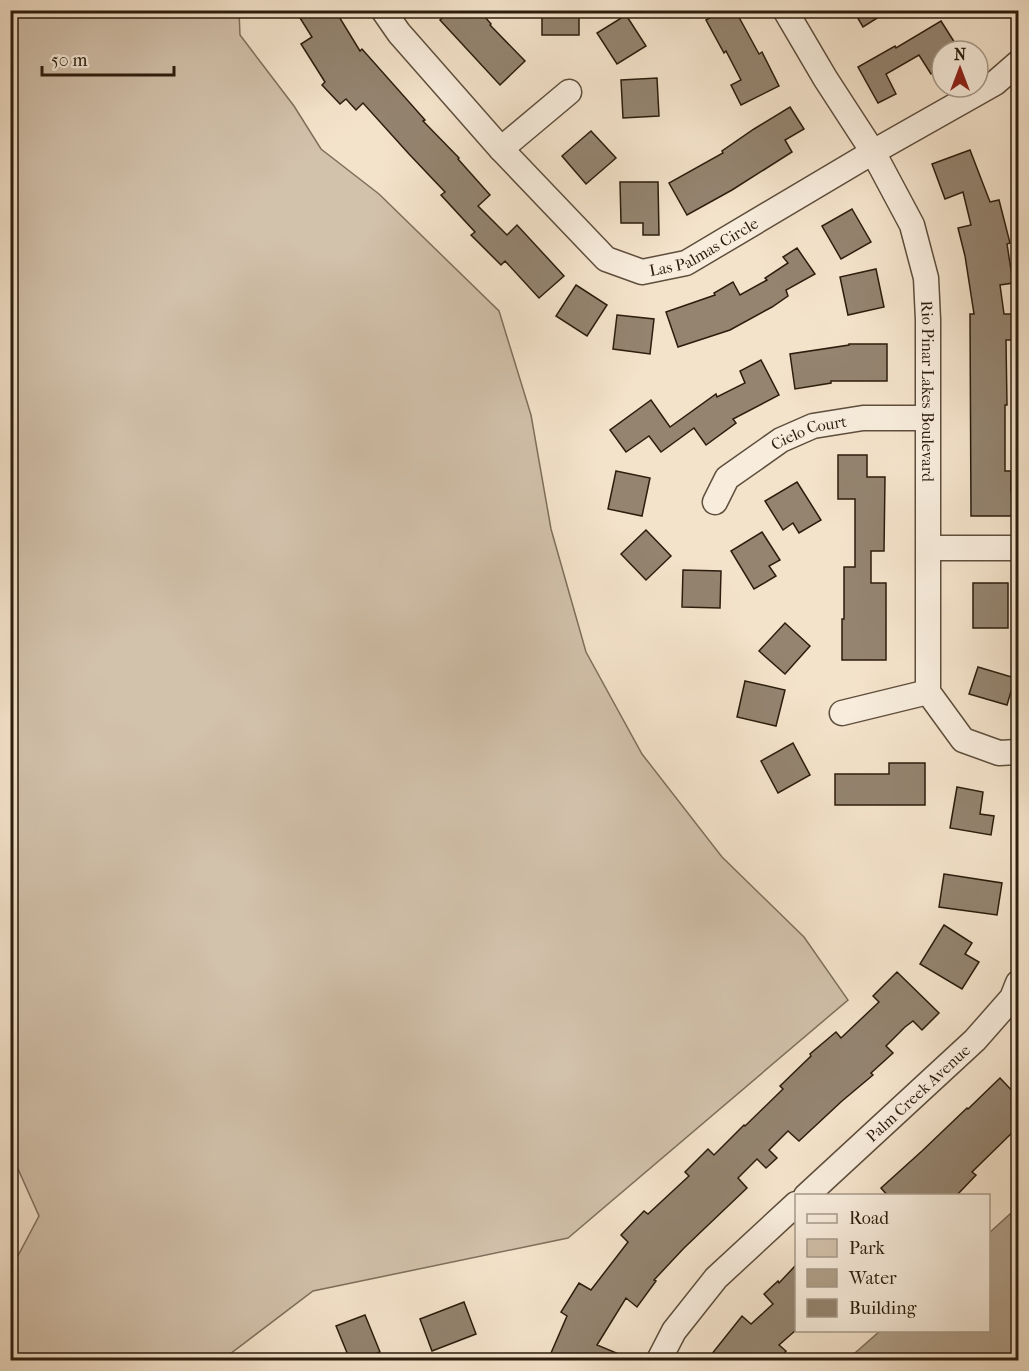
<svg xmlns="http://www.w3.org/2000/svg" width="1029" height="1371" viewBox="0 0 1029 1371" font-family="'IM FELL French Canon',serif">
<rect width="100%" height="100%" fill="#f4e3cb"/>
<filter id="stains"><feTurbulence type="fractalNoise" baseFrequency=".00333" numOctaves="4"/><feColorMatrix values="0 0 0 0 .2 0 0 0 0 .09 0 0 0 0 .02 0 0 0 .5 -.17"/></filter>
<radialGradient id="worn" r=".72"><stop offset=".6" stop-color="#630" stop-opacity="0"/><stop offset="1" stop-color="#630" stop-opacity=".3"/></radialGradient>
<path fill="#d2c1ab" stroke="#7f6f5c" stroke-width="1.5" d="M10,11h229l1,24 54,71 27,43 58,45 120,117 32,104 20,114 35,123 56,102 80,103 82,80 44,63 -280,238 -255,53 -91,69h-211v-91l28,-53 -29,-65z"/>
<path fill="#b0a08a" stroke="#7b6c58" stroke-width="1.5" d="M1010,1214h8v146h-171l33,-29 108,-1 1,-97z"/>
<g fill="#948470" stroke="#2c1d0d" stroke-width="1.5">
<path d="M295,10h40l25,41 2,-2 63,71 -2,1 36,37 -1,1 32,36 -12,11 29,29 10,-10 47,51 -25,22 -34,-37 -4,4 -30,-30 4,-3 -34,-37 4,-3 -36,-38 -46,-51 -7,7 -10,-11 -6,5 -18,-19 3,-3 -24,-38 11,-7z"/>
<path d="M450,10h29l12,14 -1,1 35,36 -25,24 -60,-65z"/>
<rect x="542" y="10" width="37" height="25"/>
<path d="M723,10h12l24,44 3,-2 17,34 -38,19 -10,-20 10,-5 -15,-29 -2,2 -18,-33z"/>
<path d="M853,10h37l-27,17z"/>
<path d="M626,15l20,31 -29,18 -20,-31z"/>
<path d="M941,21l19,30h-18v16l-11,7 -12,-19 -33,19 10,20 -18,9 -20,-36 37,-21 1,2z"/>
<path d="M657,78l2,38 -36,2 -2,-38z"/>
<path d="M790,107l14,22 -19,11 7,12 -60,38 -45,25 -18,-32 54,-30 -1,-2 32,-22z"/>
<path d="M591,131l25,27 -30,26 -24,-28z"/>
<path d="M970,150l20,52 9,-2 11,43 -3,1 6,39 -13,2 4,29h9v26h-7l1,65h-2v66h6v21h7v24h-47l-1,-202h4l-9,-58 -7,-28 13,-3 -8,-33 -18,7 -13,-35z"/>
<path d="M620,182h38l1,53h-16v-12h-22z"/>
<path d="M852,209l19,33 -30,17 -19,-33z"/>
<path d="M797,248l18,26 -29,16 2,6 -16,11 -42,23 -52,17 -12,-35 49,-17 -1,-2 19,-11 7,13 27,-15 -2,-2 23,-15 -5,-6z"/>
<path d="M876,269l8,38 -36,8 -8,-38z"/>
<path d="M576,285l31,20 -20,31 -31,-20z"/>
<path d="M617,315l37,4 -4,35 -37,-5z"/>
<path d="M849,344h38v37h-56v2l-36,6 -5,-35 59,-9z"/>
<path d="M761,360l18,35 -46,24 3,4 -30,22 -12,-17 -33,24 -12,-16 -23,16 -16,-22 41,-30 19,27 46,-33 1,3 28,-14 -5,-12z"/>
<path d="M838,455h29v22h18l-1,74h-13v32h15v77h-44v-41h2v-52h11v-68h-17z"/>
<path d="M616,471l34,7 -8,38 -34,-7z"/>
<path d="M797,482l24,38 -22,13 -6,-10 -10,7 -18,-29z"/>
<path d="M646,530l25,26 -25,24 -25,-26z"/>
<path d="M762,532l18,28 -11,6 7,10 -22,13 -23,-38z"/>
<path d="M683,570l38,1 -1,37 -38,-1z"/>
<rect x="973" y="583" width="35" height="45"/>
<path d="M785,623l25,23 -25,28 -26,-23z"/>
<path d="M978,667l37,11 -8,27 -38,-11z"/>
<path d="M745,681l40,9 -9,36 -39,-9z"/>
<path d="M793,743l17,32 -32,18 -17,-32z"/>
<path d="M889,763h36v42h-90v-31h54z"/>
<path d="M957,787l26,5 -3,22 14,2 -3,19 -41,-7z"/>
<path d="M944,874l58,9 -5,32 -58,-8z"/>
<path d="M944,925l28,18 -7,11 14,8 -17,27 -42,-25z"/>
<path d="M897,972l42,41 -17,17 -9,-9 -8,6 -19,19 7,7 -22,20 2,2 -31,26 -43,40 -11,-10 -19,19 8,8 -11,10 -9,-9 -19,19 9,10 -63,60 -30,32 2,1 -19,26 -11,-9 -29,47 36,15h-85l19,-44 -6,-4 18,-29 12,7 37,-48 -7,-7 23,-24 4,3 41,-38 -4,-4 23,-23 6,6 30,-30 1,1 38,-37 -3,-3 31,-30 -1,-2 26,-22 5,6 38,-36 -6,-6z"/>
<path d="M1000,1078l18,19v30l-46,45 4,3 -20,21h-68l-7,-8 41,-37 45,-43 1,1z"/>
<path d="M796,1265v65l-17,15 7,6 -7,9h-72l35,-44 9,8 22,-20 -9,-10 14,-13 1,2z"/>
<path d="M464,1302l12,32 -44,17 -12,-32z"/>
<path d="M365,1315l15,37 -21,8h-9l-14,-34z"/>
</g>
<g fill="none" stroke-linecap="round" stroke-linejoin="round">
<defs>
<g id="minor">
<path id="s1" d="M383,10l16,23 102,116 105,110 36,13 44,-9 187,-111 122,-69 23,-20"/>
<path id="s2" d="M785,10l40,68 48,74 39,73 14,53 2,42v372l35,48 36,13 19,-1"/>
<path d="M501,149l68,-57"/>
<path id="s3" d="M715,502l12,-24 54,-38 32,-14 50,-8h64"/>
<path d="M929,548h89"/>
<path d="M842,713l86,-21"/>
<path id="s4" d="M806,1196l169,-156 37,-42 6,-15"/>
<path d="M659,1360l15,-29 42,-53 80,-74"/>
</g>
</defs>
<use href="#minor" stroke="#5e4e3c" stroke-width="27"/>
<use href="#minor" stroke="#f8eddd" stroke-width="24"/>
</g>
<g text-anchor="middle" dominant-baseline="central" stroke-width="6" stroke-linejoin="round" paint-order="stroke">
<g font-size="16" fill="#2c1d0d" stroke="#f8eddd">
<text stroke="none"><textPath href="#s1" startOffset="440">Las Palmas Circle</textPath></text>
<text stroke="none"><textPath href="#s2" startOffset="418">Rio Pinar Lakes Boulevard</textPath></text>
<text stroke="none"><textPath href="#s3" startOffset="122">Cielo Court</textPath></text>
<text stroke="none"><textPath href="#s4" startOffset="152">Palm Creek Avenue</textPath></text>
</g>
</g>
<rect width="1029" height="1371" fill="none" stroke="#f4e3cb" stroke-width="36"/>
<rect x="12" y="12" width="1005" height="1347" fill="none" stroke="#2c1d0d" stroke-width="3"/>
<rect x="18" y="18" width="993" height="1335" fill="none" stroke="#2c1d0d" stroke-width="1.5"/>
<rect x="795" y="1194" width="195" height="138" fill="#f8eddd" stroke="#a69a8a" stroke-width="1.5"/>
<rect x="807" y="1214" width="30" height="9" fill="#f8eddd" stroke="#a69a8a" stroke-width="1.5"/>
<text x="849" y="1224" font-size="18" fill="#2c1d0d">Road</text>
<rect x="807" y="1239" width="30" height="18" fill="#d2c1ab" stroke="#a69a8a" stroke-width="1.5"/>
<text x="849" y="1254" font-size="18" fill="#2c1d0d">Park</text>
<rect x="807" y="1269" width="30" height="18" fill="#b0a08a" stroke="#a69a8a" stroke-width="1.5"/>
<text x="849" y="1284" font-size="18" fill="#2c1d0d">Water</text>
<rect x="807" y="1299" width="30" height="18" fill="#948470" stroke="#a69a8a" stroke-width="1.5"/>
<text x="849" y="1314" font-size="18" fill="#2c1d0d">Building</text>
<g transform="translate(960 69)"><circle r="28" fill="#f8eddd" stroke="#a69a8a" stroke-width="1.5"/>
<path d="M0-4.5L10 22L0 15L-10 22Z" fill="#8f2418"/>
<text y="-9" font-size="16" font-weight="bold" text-anchor="middle" fill="#2c1d0d">N</text>
</g>
<path d="M42 66v9h132v-9" fill="none" stroke="#2c1d0d" stroke-width="3"/>
<text x="51" y="66" font-size="18" fill="#2c1d0d" stroke="#f8eddd" stroke-width="4.5" paint-order="stroke">50 m</text>
<rect width="100%" height="100%" filter="url(#stains)"/>
<rect width="100%" height="100%" fill="url(#worn)"/>
</svg>
